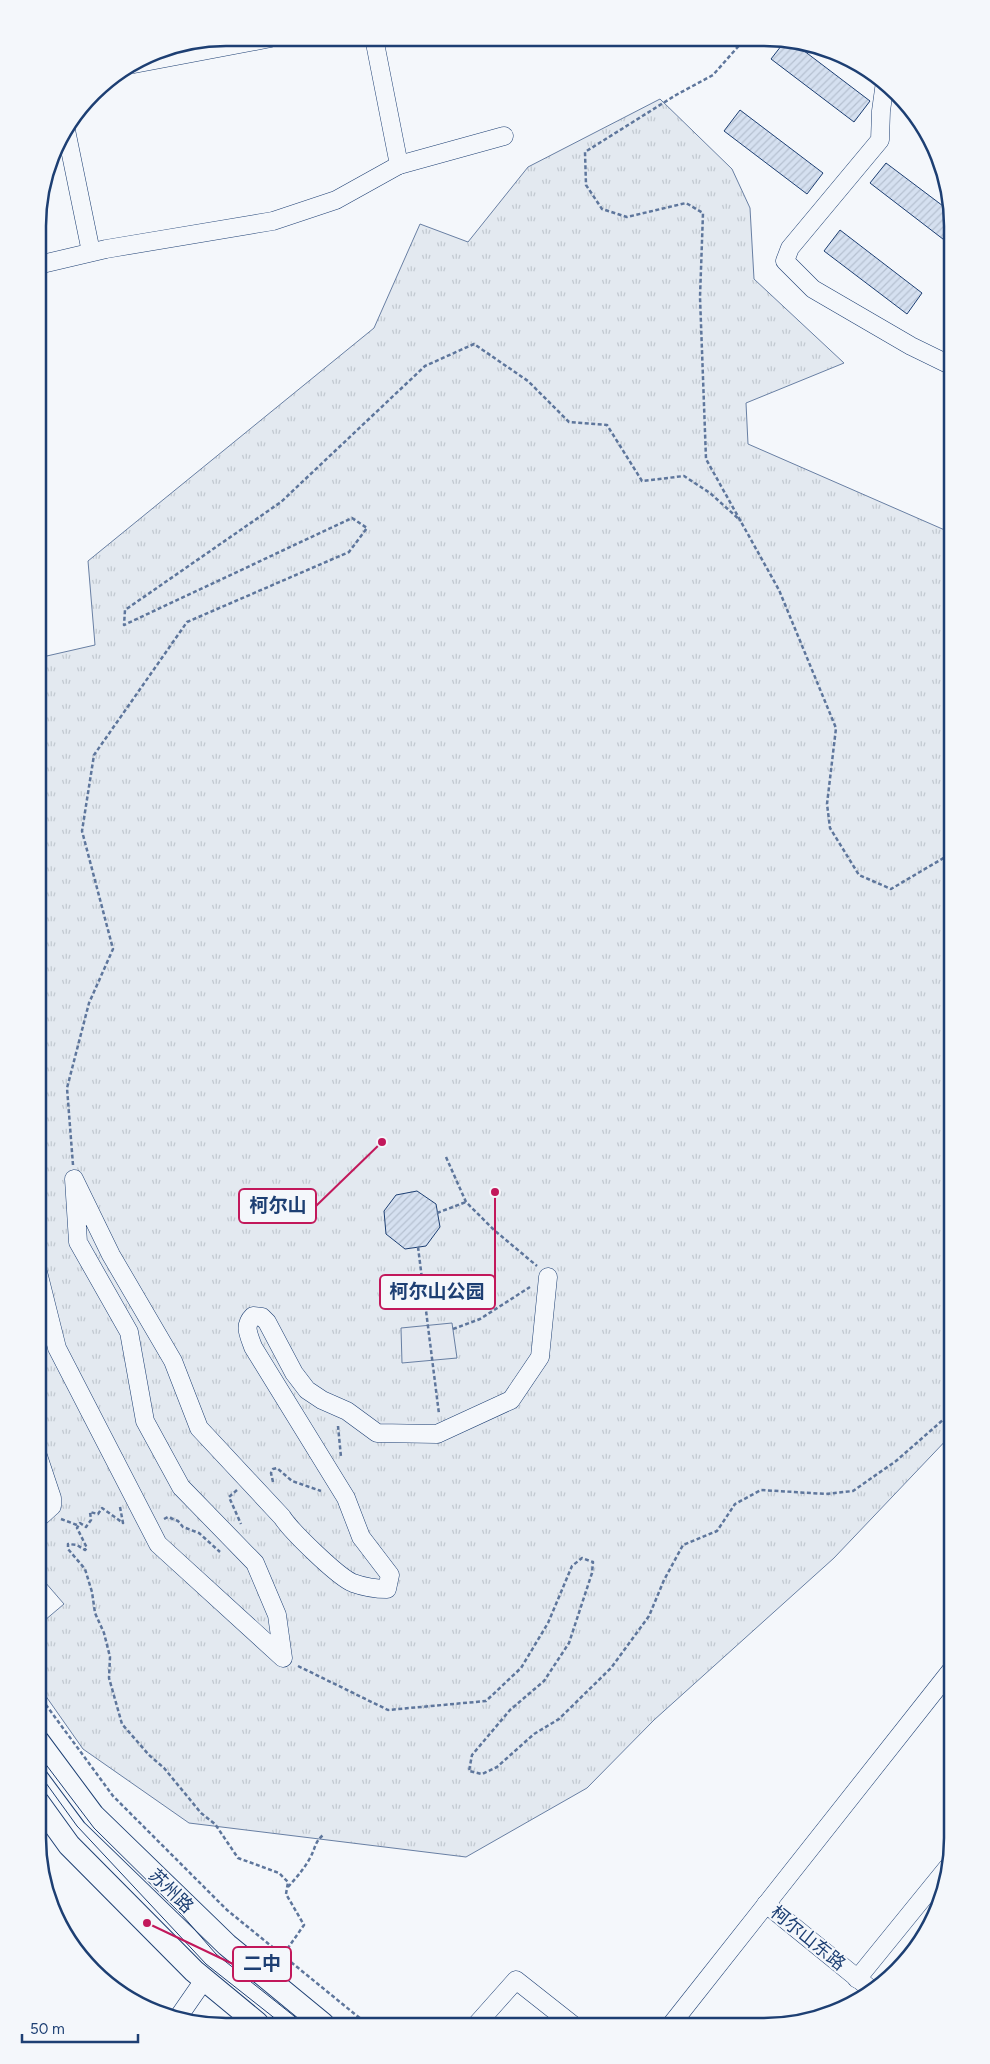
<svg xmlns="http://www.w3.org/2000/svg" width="990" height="2064" viewBox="0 0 990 2064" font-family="Figtree,'Noto Sans SC',sans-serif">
<defs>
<pattern id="park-tufts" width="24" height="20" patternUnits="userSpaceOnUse" patternTransform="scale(1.25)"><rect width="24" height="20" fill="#e3e9f0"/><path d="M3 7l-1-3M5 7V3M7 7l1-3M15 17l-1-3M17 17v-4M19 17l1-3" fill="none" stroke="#c2c9d1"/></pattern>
<pattern id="building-hatch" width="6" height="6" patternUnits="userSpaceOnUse" patternTransform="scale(1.25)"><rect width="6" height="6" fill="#d5e0f0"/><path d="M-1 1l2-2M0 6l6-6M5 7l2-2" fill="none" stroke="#b6c1d1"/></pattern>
</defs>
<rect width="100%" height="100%" fill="#f4f7fb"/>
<path fill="url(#park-tufts)" stroke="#687fa3" d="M660,99l72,70 18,39 4,71 90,84 -98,40 2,41 199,87 5,-4v907l-118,124 -180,162 -67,68 -121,69 -277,-34 -106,-74 -45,-64v-59l26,-22 -26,-30v-623l6,-4 -6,-41v-248l57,-13 -7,-84 286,-233 46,-104 48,18 60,-75z"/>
<path fill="#e3e8f0" stroke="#687fa3" d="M452,1323l5,35 -55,5 -1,-35z"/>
<g fill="url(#building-hatch)" stroke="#1d3f73">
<path d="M785,41h6l79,60 -16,21 -83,-63z"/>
<path d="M740,110l83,63 -16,21 -83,-63z"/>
<path d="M886,163l65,49 1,34 -82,-63z"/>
<path d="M840,230l82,63 -15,21 -83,-63z"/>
<path d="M417,1191l19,13 4,23 -14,19 -21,3 -19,-15 -2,-23 12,-16z"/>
</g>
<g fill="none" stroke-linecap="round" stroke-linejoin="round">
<defs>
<g id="minor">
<path d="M134,64l137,-26"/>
<path d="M885,82l-4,29 -1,29 -90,108 -5,13 28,28 98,57 41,20"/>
<path d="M66,130l25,122"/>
<path d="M399,165l105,-29"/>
<path d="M38,265l68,-16 167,-28 63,-21 63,-35 -25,-127"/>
<path d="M38,1272l19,76 101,196 125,114 -6,-43 -22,-52 -74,-76 -36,-66 -16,-89 -51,-90 -4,-63 37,76 62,106 26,67 83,89c9,14 56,60 71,66 11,4 22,6 34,6l3,-14 -29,-38 -15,-39 -93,-151c-4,-12 -10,-21 0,-31l9,1 5,5 27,51 13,17 15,10 25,11 30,22 60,1 74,-34 29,-43 8,-80"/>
<path d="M38,1515l3,1 11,-10v-8l-14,-42"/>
<path d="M766,1904l107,87"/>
<path d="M857,1979l91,-112"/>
<path d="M177,2019l27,-39"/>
<path d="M476,2025l40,-45 57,45"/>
<path d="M670,2026l282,-357"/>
</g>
<g id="major">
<path d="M38,1741l55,74 134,130 96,79"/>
<path d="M38,1802l31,43 125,126 63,52"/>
</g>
</defs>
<use href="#minor" stroke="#1d3f73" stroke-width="19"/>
<use href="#major" stroke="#1d3f73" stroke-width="24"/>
<g stroke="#5e769c" stroke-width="2.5" stroke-dasharray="4 2.5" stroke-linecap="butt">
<path d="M743,41l-30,34 -37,20 -91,57 1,33 16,24 25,8 59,-14 17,10 -3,84 6,162 73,131 57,138 -9,76 3,24 29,47 32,14 61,-36"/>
<path d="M446,1157l20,45 28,28 43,36"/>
<path d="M73,1165l-6,-77 22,-85 24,-54 -31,-118 12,-76 93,-133 162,-70 18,-24 -15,-10 -228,107 1,-15 156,-108 144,-136 49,-22 54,37 41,41 38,3 35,56 42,-5 26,17 31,28"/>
<path d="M437,1213l29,-11"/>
<path d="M418,1247l21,167"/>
<path d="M453,1329l27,-10 50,-32"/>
<path d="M338,1426l3,31"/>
<path d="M273,1482l-2,-9 2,-4 4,-1 15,13 29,10"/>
<path d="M237,1490l-8,7 12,27"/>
<path d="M120,1507l3,16 -21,-15 -4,6 -8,-2 1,8 -5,7 -6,-4 -3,5 10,20 -2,2 -8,-5 -9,-1v5l17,20 7,23 3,21 9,20 6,24 -1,21 13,46 27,31 15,13 37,45 14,11 23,34 41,15 9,9 -2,12 18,31 -21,30"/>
<path d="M61,1519l16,6"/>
<path d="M164,1519l4,-2 10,4 5,6 16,6 21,19"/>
<path d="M298,1666l90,44 98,-9 35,-33 27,-45 24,-57 10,-8 11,4 -1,11 -23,70 -25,38 -34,29 -38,45 -3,16 13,3 15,-7 37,-33 25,-15 52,-51 38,-52 15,-36 19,-35 34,-14 18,-27 26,-14 65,4 27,-3 43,-30 56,-49"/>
<path d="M38,1694l75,102 114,114 140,114"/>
<path d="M288,1887c8,-9 16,-18 22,-29 6,-11 4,-15 14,-24"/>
</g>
<use href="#minor" stroke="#f4f7fb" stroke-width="18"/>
<use href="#major" stroke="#f4f7fb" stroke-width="22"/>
<g stroke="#1d3f73" stroke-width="1">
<path d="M38,1754l56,74 88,87 34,39 88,70"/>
<path d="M38,1772l39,54 129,138 76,60"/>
</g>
</g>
<g text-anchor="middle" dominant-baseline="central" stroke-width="4" stroke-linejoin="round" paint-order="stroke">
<g font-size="18" fill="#1d3f73" stroke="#f4f7fb">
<text transform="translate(171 1891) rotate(44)">苏州路</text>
<text transform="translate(808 1938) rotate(39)">柯尔山东路</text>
</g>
</g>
<path d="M0 0H990V2064H0ZM226 46H764A180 180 0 0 1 944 226V1838A180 180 0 0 1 764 2018H226A180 180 0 0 1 46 1838V226A180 180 0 0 1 226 46Z" fill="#f4f7fb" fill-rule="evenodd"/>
<path fill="none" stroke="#1d3f73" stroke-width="2.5" d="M226 46H764A180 180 0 0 1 944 226V1838A180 180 0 0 1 764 2018H226A180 180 0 0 1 46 1838V226A180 180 0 0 1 226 46Z"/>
<path fill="none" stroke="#c2185b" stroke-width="2" d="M382 1142L316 1206M495 1192L495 1292M147 1923L233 1964"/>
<g fill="#c2185b" stroke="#f4f7fb" stroke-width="2">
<circle cx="382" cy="1142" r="5"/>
<circle cx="495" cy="1192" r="5"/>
<circle cx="147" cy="1923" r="5"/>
</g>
<g fill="#f4f7fb" stroke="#c2185b" stroke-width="2">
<rect x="239" y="1189" width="77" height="34" rx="5"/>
<rect x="380" y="1275" width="115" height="34" rx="5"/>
<rect x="233" y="1947" width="58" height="34" rx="5"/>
</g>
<g font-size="19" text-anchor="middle" font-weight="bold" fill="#1d3f73">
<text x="278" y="1212">柯尔山</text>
<text x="437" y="1298">柯尔山公园</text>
<text x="262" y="1970">二中</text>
</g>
<path d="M22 2034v8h116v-8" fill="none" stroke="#1d3f73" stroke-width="2.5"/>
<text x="30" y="2034" font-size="15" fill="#1d3f73" stroke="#f4f7fb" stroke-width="4" paint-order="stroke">50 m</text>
</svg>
